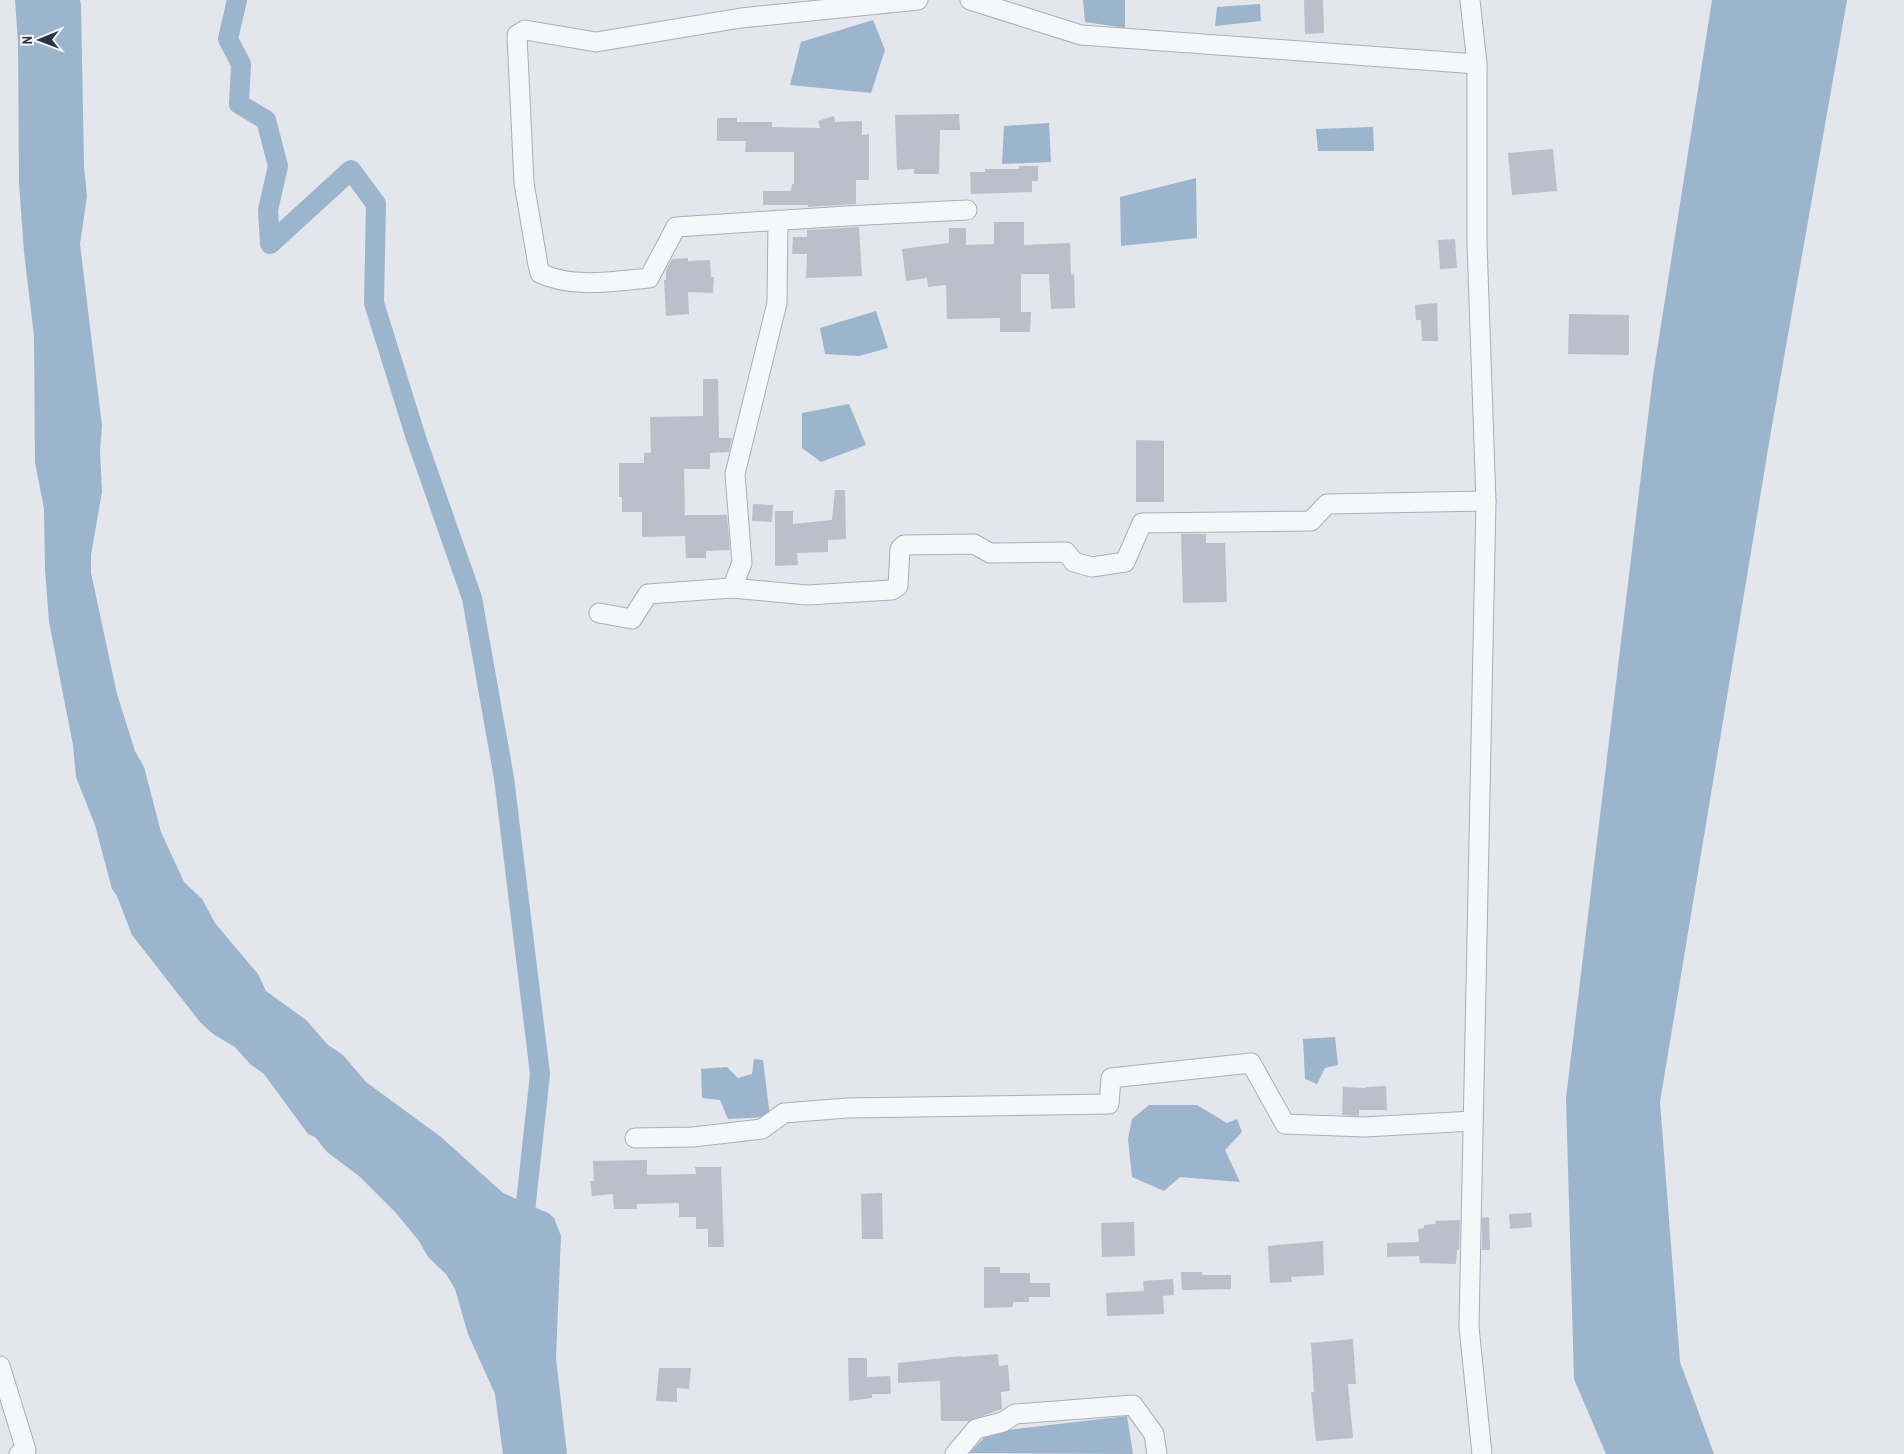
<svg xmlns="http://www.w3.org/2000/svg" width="1904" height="1454" viewBox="0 0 1904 1454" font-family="'Archivo Narrow',sans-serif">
<rect width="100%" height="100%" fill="#e3e6ec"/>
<g fill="#9db4cd">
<path d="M15,0h65l1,5 3,161 3,30 -7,48 22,182 -2,25 2,41 -11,63v18l26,121 18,57 9,16 17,65 23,50 18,17 13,24 43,51 8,17 40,29 22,25 15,10 23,27 75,55 62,56 45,20 6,5 7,18 -5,122 11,96h-64l-8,-60 -27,-60 -13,-45 -9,-15 -18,-17 -9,-16 -23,-28 -37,-37 -32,-24 -12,-15 -7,-3 -44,-60 -14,-10 -15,-17 -22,-13 -13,-12 -68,-87 -15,-39 -5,-7 -17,-64 -19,-48 -3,-32 -24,-123 -4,-52 -1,-61 -9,-47 -1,-126 -10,-84 -5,-69 -1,-141z"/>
<path d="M1083,0h42v28l-40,-6z"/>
<path d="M1712,0h135l-77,437 -110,665 20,260 34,92h-108l-32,-75 -8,-281 87,-722z"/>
<path d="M1260,4l1,17 -46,5 2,-19z"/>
<path d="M873,20l12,30 -14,43 -81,-8 11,-43z"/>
<path d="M1049,123l2,39 -49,2 2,-38z"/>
<path d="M1373,127l1,24h-56l-2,-22z"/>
<path d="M1196,178l1,60 -76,8 -1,-49z"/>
<path d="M876,311l12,37 -29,8 -34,-2 -5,-26z"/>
<path d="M849,404l17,41 -45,17 -19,-14v-35z"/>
<path d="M1335,1037l3,28 -13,3 -8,16 -12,-5 -2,-40z"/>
<path d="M754,1059l9,1 7,57 -42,2 -8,-19 -18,-2 -1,-29 26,-2 11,11 14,-4z"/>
<path d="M1149,1105h48l30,18 10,-4 5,13 -17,18 15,32 -60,-5 -16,14 -32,-14 -4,-38 4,-20z"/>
<path d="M1127,1416l6,38 -164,-1 21,-21z"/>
</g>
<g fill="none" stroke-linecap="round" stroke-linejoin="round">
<path stroke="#9db4cd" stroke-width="20" d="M237,0l-9,39 13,25 -2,40 27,16 12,46 -10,44 2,34 81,-74 25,34 -2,99 42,135 56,160 32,180 36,296 -17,156"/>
</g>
<g fill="#babfca">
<path d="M1304,0h19l1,33 -19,1z"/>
<path d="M959,114l1,16h-20l-1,44h-25v-5l-17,1 -2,-55z"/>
<path d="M834,116l1,6 27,-1v14l7,-1v46h-13v24l-48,3v-2h-45v-14h28l1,-7h2v-32h-49l1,-11h-29v-23h20v4h35v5l48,1 -2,-7z"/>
<path d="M1553,149l4,42 -45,4 -4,-42z"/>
<path d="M1019,166h19v15h-6v11l-61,2 -1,-22h15v-3h34z"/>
<path d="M994,222h30v23l46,-2 1,32 3,-1 1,34 -24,1 -2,-35h-28v38h10l-1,20h-30v-14l-53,1 -1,-34 -18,2 -1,-9 -21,3 -4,-32 47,-6v-15h17v17l28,-1z"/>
<path d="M859,227l3,49 -56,2 1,-24h-15l1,-17h14v-7z"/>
<path d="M1455,239l2,29 -17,1 -2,-29z"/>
<path d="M688,258v3l22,-1 1,17h3l-1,16 -25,-1 1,22 -23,2 -2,-36h2v-10l6,-11z"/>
<path d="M1437,303l1,38h-16l-1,-21h-5l-1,-15z"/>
<path d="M1569,314l60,1v40l-61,-1z"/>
<path d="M703,379h15l1,59h13l-3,14 -19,1v16h-26l1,46h42l3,35 -24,1v7h-20l-1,-22 -43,1v-25h-20v-15h-3v-34h25v-10h7l-1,-36 53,-1z"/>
<path d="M1136,440l28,1v61h-28z"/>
<path d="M835,490h10l1,49 -18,1v12l-31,1 1,12 -23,1v-55h18v13l39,-4z"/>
<path d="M753,504l20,1 -1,17 -20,-1z"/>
<path d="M1181,534h25v9h19l2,59 -44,1z"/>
<path d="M1386,1086l1,24h-28v6l-17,-1 1,-28 23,1v-1z"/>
<path d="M647,1160v15l49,-1 -1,-7h26l3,80h-16v-18h-12v-12h-17v-14l-42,1v5h-23l-1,-15 -21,2 -2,-15h4l-1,-20z"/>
<path d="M882,1193l1,46h-21l-1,-45z"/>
<path d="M1531,1213l1,14 -22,2 -1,-15z"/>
<path d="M1489,1217l1,33h-8v-32z"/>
<path d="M1460,1220l-1,30h-2l-1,14 -36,-1 -1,-7 -32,1v-14l32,-1 -1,-13 6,-1v-3l12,-1 -1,-3z"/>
<path d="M1134,1222l1,34 -33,1 -1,-34z"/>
<path d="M1323,1241l1,34 -33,2 1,5 -22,1 -2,-37z"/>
<path d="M984,1267h16v6h30v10h20v14h-21v5h-16v5l-29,1z"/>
<path d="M1181,1272h21v3h29v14l-49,1z"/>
<path d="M1173,1279l1,16 -11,1 1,18 -57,2 -1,-23 38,-2 -1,-10z"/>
<path d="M1353,1339l3,45h-8l5,54 -37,3 -5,-49h3l-3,-49z"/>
<path d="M998,1354l1,12 9,-1 2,26 -9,1 1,17 -33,12h-28l-1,-40 -42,2v-20l63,-7v1z"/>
<path d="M848,1358h19v19l23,-1 1,18h-19v4l-23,3z"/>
<path d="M659,1368h32l-2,21 -12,-1v14l-21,-1z"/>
</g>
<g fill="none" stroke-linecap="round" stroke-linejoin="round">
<defs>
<g id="street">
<path d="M918,0l-177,18 -145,24 -71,-12 -8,5 7,148 14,82 2,8c33,16 74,8 109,5l27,-51 170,-11 121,-6"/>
<path d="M970,0l111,35 396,29"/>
<path d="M1470,0l7,64v179l9,258 -17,826 13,127"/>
<path d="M732,588l10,-25 -7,-89 42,-171 1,-83"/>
<path d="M599,613l33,6 16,-25 84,-6 75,7 85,-5 6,-4 2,-37 4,-4 70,-1 16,9 76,-1 8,10 18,5 33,-5 17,-39 169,-2 16,-17 159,-3"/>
<path d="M635,1138l58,-1 69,-8 22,-16 63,-5 262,-4 2,-26 140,-15 34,61 79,3 109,-6"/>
<path d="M0,1366l26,84 -7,4"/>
<path d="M955,1454l21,-25 27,-7 12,-8 118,-9 21,29 3,20"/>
</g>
</defs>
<use href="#street" stroke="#a8adb7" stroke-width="21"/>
<use href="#street" stroke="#f6f7fa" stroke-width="19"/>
</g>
<g transform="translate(40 40) rotate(269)" stroke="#f3f5f9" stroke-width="4" paint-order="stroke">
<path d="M0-4L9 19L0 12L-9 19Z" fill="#2a3345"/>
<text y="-8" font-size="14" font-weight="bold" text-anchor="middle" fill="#2a3345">N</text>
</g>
</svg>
